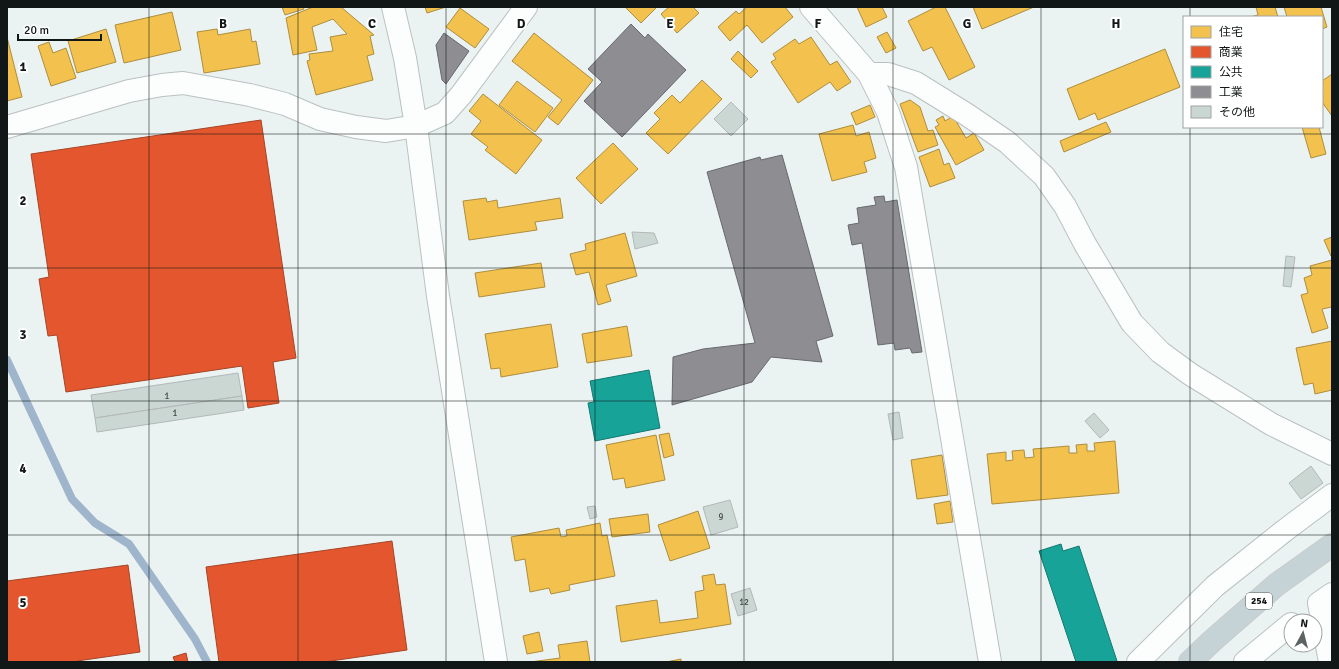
<svg xmlns="http://www.w3.org/2000/svg" width="1339" height="669" viewBox="0 0 1339 669" font-family="Signika,'Noto Sans JP',sans-serif">
<rect width="100%" height="100%" fill="#eaf2f2"/>
<g fill="#f2c14e" stroke="#ae8e3d">
<path d="M282,7h21l1,2 -19,6z"/>
<path d="M313,7h28l33,28 -4,1 4,18 -7,2 6,24 -57,15 -9,-34 3,-1 -1,-6 24,-3 -3,-14 17,-3 -14,-15 -21,8 5,23 -24,5 -7,-37z"/>
<path d="M425,7h21l-19,6z"/>
<path d="M625,7h32l-16,16z"/>
<path d="M669,7h24l6,6 -22,20 -16,-19z"/>
<path d="M747,7h38l8,10 -31,26 -15,-18 -17,16 -12,-14 18,-16 3,3z"/>
<path d="M857,7h25l5,10 -21,10z"/>
<path d="M936,7h9l30,60 -26,13 -17,-33 -9,4 -15,-30z"/>
<path d="M973,7h61l-52,22z"/>
<path d="M1256,7h19l3,10h-28l8,-2z"/>
<path d="M1284,7h37l6,20 -5,2v-12h-35z"/>
<path d="M460,8l29,21 -14,19 -29,-21z"/>
<path d="M172,12l9,38 -57,13 -9,-38z"/>
<path d="M106,29l10,33 -39,11 -9,-32z"/>
<path d="M217,29l1,6 32,-6 2,13 4,-1 4,23 -56,9 -7,-41z"/>
<path d="M887,32l9,16 -10,5 -9,-16z"/>
<path d="M534,33l59,47 -35,45 -10,-8 14,-17 -50,-39z"/>
<path d="M7,37l15,60 -15,4z"/>
<path d="M811,37l19,28 7,-4 14,21 -14,9 -7,-9 -32,21 -27,-41 5,-3 -3,-5 22,-15 4,5z"/>
<path d="M49,42l4,11 13,-5 10,30 -25,8 -13,-40z"/>
<path d="M1165,49l15,38 -82,33 -3,-7 -16,7 -12,-31z"/>
<path d="M738,51l20,20 -7,7 -20,-19z"/>
<path d="M1332,74v42l-10,-14v-21z"/>
<path d="M702,80l20,19 -54,55 -22,-21 14,-14 -6,-6 18,-18 8,8z"/>
<path d="M517,81l36,27 -18,24 -36,-27z"/>
<path d="M483,94l59,46 -26,34 -31,-24 3,-3 -17,-13 10,-13 -12,-10z"/>
<path d="M910,100l10,7 8,24 5,-1 5,15 -20,7 -18,-48z"/>
<path d="M870,105l5,12 -19,8 -5,-12z"/>
<path d="M943,116l2,5 8,-5 13,22 8,-5 10,17 -28,15 -21,-38 4,-2 -3,-5z"/>
<path d="M1106,122l5,10 -47,20 -4,-11z"/>
<path d="M853,125l3,11 13,-4 7,26 -12,4 3,10 -35,9 -13,-47z"/>
<path d="M1302,127h17l7,27 -15,4z"/>
<path d="M613,143l25,26 -37,35 -25,-26z"/>
<path d="M939,149l5,16 5,-2 6,15 -25,9 -11,-30z"/>
<path d="M486,198l1,4 10,-2 1,8 62,-10 3,20 -28,4 2,8 -68,10 -6,-39z"/>
<path d="M625,233l12,43 -31,9 5,16 -13,4 -9,-33 -13,3 -6,-21 16,-4 -1,-6z"/>
<path d="M1332,237v19h-1l-7,-16z"/>
<path d="M1332,260v47l-10,2 6,19 -16,5 -11,-38 7,-2 -4,-15 8,-3 -2,-9z"/>
<path d="M541,263l4,24 -66,10 -4,-24z"/>
<path d="M551,324l7,43 -57,10 -1,-9 -9,1 -6,-35z"/>
<path d="M627,326l5,30 -45,7 -5,-29z"/>
<path d="M1332,341v49l-17,4 -2,-11 -9,2 -8,-37z"/>
<path d="M669,433l5,22 -10,3 -5,-23z"/>
<path d="M656,435l9,45 -39,8 -2,-10 -11,2 -7,-35z"/>
<path d="M1115,441l4,52 -127,11 -5,-50 19,-2v9l7,-1 -1,-9 12,-1 1,8 9,-1 -1,-8 36,-3v7h8l-1,-8 11,-1v7h8l-1,-8z"/>
<path d="M942,455l6,40 -31,4 -6,-39z"/>
<path d="M950,501l3,21 -16,2 -3,-20z"/>
<path d="M698,511l12,37 -40,13 -12,-36z"/>
<path d="M648,514l2,18 -38,5 -3,-18z"/>
<path d="M600,523l2,13 5,-1 8,41 -46,9 1,5 -19,4 -2,-6 -19,4 -5,-33 -10,2 -4,-24 48,-9 2,9 6,-1 -1,-6z"/>
<path d="M714,574l2,11 9,-1 6,40 -110,18 -5,-36 41,-6 3,23 38,-5 -3,-26 9,-2 -2,-14z"/>
<path d="M539,632l4,19 -16,3 -4,-18z"/>
<path d="M587,641l3,21h-60l30,-4 -2,-13z"/>
<path d="M681,659v3h-15z"/>
</g>
<g fill="#e4572e" stroke="#a54427">
<path d="M261,120l35,238 -23,4 6,41 -31,5 -6,-42 -176,26 -9,-57 -9,1 -9,-57 10,-2 -18,-123z"/>
<path d="M392,541l15,109 -83,12h-105l-13,-95z"/>
<path d="M128,565l12,87 -63,9 1,1h-71v-81z"/>
<path d="M186,653l2,9h-13l-2,-5z"/>
</g>
<g fill="#17a398" stroke="#157971">
<path d="M649,370l11,58 -65,13 -7,-38 6,-1 -4,-21z"/>
<path d="M1061,544l2,7 16,-5 38,115 -4,1h-37l-37,-111z"/>
</g>
<g fill="#8d8d92" stroke="#68696d">
<path d="M631,24l14,14 3,-4 38,36 -64,67 -38,-36 18,-19 -14,-13z"/>
<path d="M444,33l25,18 -23,33 -4,-4 -6,-35z"/>
<path d="M782,155l51,181 -17,5 6,21 -51,-5 -19,25 -80,23 1,-48 30,-8 52,-6 -48,-171 53,-15 1,3z"/>
<path d="M884,196l1,6 12,-2 25,152 -10,1 -2,-5 -15,2 -1,-7 -16,2 -16,-102 -10,2 -4,-20 11,-2 -2,-15 19,-3 -2,-8z"/>
</g>
<g fill="none" stroke-linecap="round" stroke-linejoin="round">
<path stroke="#9eb5cc" stroke-width="8" d="M7,360l65,139 23,24 34,21 66,95 12,23"/>
</g>
<g fill="#cad7d3" stroke="#b3b8b8">
<path d="M731,102l17,17 -17,17 -17,-17z"/>
<path d="M632,232l22,1 4,10 -23,6z"/>
<path d="M1286,256l9,1 -4,30 -8,-1z"/>
<path d="M238,373l4,23 -147,22 -4,-23z"/>
<path d="M242,396l2,14 -147,22 -2,-14z"/>
<path d="M899,412l4,26 -10,2 -5,-26z"/>
<path d="M1094,413l15,17 -9,8 -15,-17z"/>
<path d="M1311,466l12,17 -22,16 -12,-16z"/>
<path d="M730,500l8,27 -27,8 -8,-28z"/>
<path d="M595,506l2,11 -7,2 -3,-12z"/>
<path d="M750,588l7,22 -19,6 -7,-22z"/>
</g>
<g fill="none" stroke-linecap="round" stroke-linejoin="round">
<defs>
<g id="street">
<path d="M811,7l58,67 19,38 18,55 84,495"/>
<path d="M869,74h19l28,9 50,31 41,28 37,34 21,30 20,38 47,79 28,29 30,22 81,50 61,30"/>
<path d="M7,127l122,-36 33,-6 21,-2 67,12 35,9 35,15 36,8 30,4 30,-5 29,-13 16,-18 65,-88"/>
<path d="M1138,662l77,-76 69,-55 48,-36"/>
<path d="M1245,662l46,-38"/>
<path d="M1330,662l-11,-59 13,-9"/>
</g>
<path id="secondary" d="M393,7l12,51 11,68 22,170 58,366"/>
<path id="highway" d="M1190,662l22,-21 64,-56 56,-40"/>
</defs>
<use href="#street" stroke="#bbc1c1" stroke-width="24"/>
<use href="#secondary" stroke="#bbc1c1" stroke-width="24"/>
<use href="#highway" stroke="#c8cccc" stroke-width="24"/>
<use href="#street" stroke="#fcfdfd" stroke-width="22"/>
<use href="#secondary" stroke="#fcfdfd" stroke-width="22"/>
<use href="#highway" stroke="#c6d3d6" stroke-width="22"/>
</g>
<path fill="none" stroke="#111616" stroke-width="1" stroke-opacity="0.55" d="M149,7v655M298,7v655M446,7v655M595,7v655M744,7v655M893,7v655M1041,7v655M1190,7v10M1190,127v535M7,134h1325M7,268h1325M7,401h1325M7,535h1325"/>
<g text-anchor="middle" dominant-baseline="central" stroke-width="4" stroke-linejoin="round" paint-order="stroke">
<g font-size="9" fill="#3f4645">
<text x="167" y="396">1</text>
<text x="175" y="413">1</text>
<text x="721" y="517">9</text>
<text x="744" y="602">12</text>
</g>
<rect fill="#fff" stroke="#585c5c" stroke-width="1" x="1246" y="593" width="26" height="16" rx="3"/>
<g font-size="10" font-weight="bold" fill="#111616">
<text x="1259" y="601">254</text>
</g>
</g>
<g font-size="13" text-anchor="middle" font-weight="bold" fill="#111616" stroke="#fff" stroke-width="4" stroke-linejoin="round" paint-order="stroke">
<text x="223" y="28">B</text>
<text x="372" y="28">C</text>
<text x="521" y="28">D</text>
<text x="670" y="28">E</text>
<text x="818" y="28">F</text>
<text x="967" y="28">G</text>
<text x="1116" y="28">H</text>
<text x="23" y="71">1</text>
<text x="23" y="205">2</text>
<text x="23" y="339">3</text>
<text x="23" y="473">4</text>
<text x="23" y="607">5</text>
</g>
<rect width="1339" height="669" fill="none" stroke="#111616" stroke-width="16"/>
<rect x="1183" y="16" width="140" height="112" fill="#ffffff" stroke="#a0a2a2"/>
<rect x="1191" y="26" width="20" height="12" fill="#f2c14e" stroke="#a0a2a2"/>
<text x="1219" y="36" font-size="12" fill="#111616">住宅</text>
<rect x="1191" y="46" width="20" height="12" fill="#e4572e" stroke="#a0a2a2"/>
<text x="1219" y="56" font-size="12" fill="#111616">商業</text>
<rect x="1191" y="66" width="20" height="12" fill="#17a398" stroke="#a0a2a2"/>
<text x="1219" y="76" font-size="12" fill="#111616">公共</text>
<rect x="1191" y="86" width="20" height="12" fill="#8d8d92" stroke="#a0a2a2"/>
<text x="1219" y="96" font-size="12" fill="#111616">工業</text>
<rect x="1191" y="106" width="20" height="12" fill="#cad7d3" stroke="#a0a2a2"/>
<text x="1219" y="116" font-size="12" fill="#111616">その他</text>
<g transform="translate(1303 633) rotate(7)"><circle r="19" fill="#ffffff" stroke="#a0a2a2"/>
<path d="M0-3L7 15L0 10L-7 15Z" fill="#5d6363"/>
<text y="-6" font-size="11" font-weight="bold" text-anchor="middle" fill="#111616">N</text>
</g>
<path d="M18 34v6h83v-6" fill="none" stroke="#111616" stroke-width="2"/>
<text x="24" y="34" font-size="12" fill="#111616" stroke="#ffffff" stroke-width="3" paint-order="stroke">20 m</text>
</svg>
